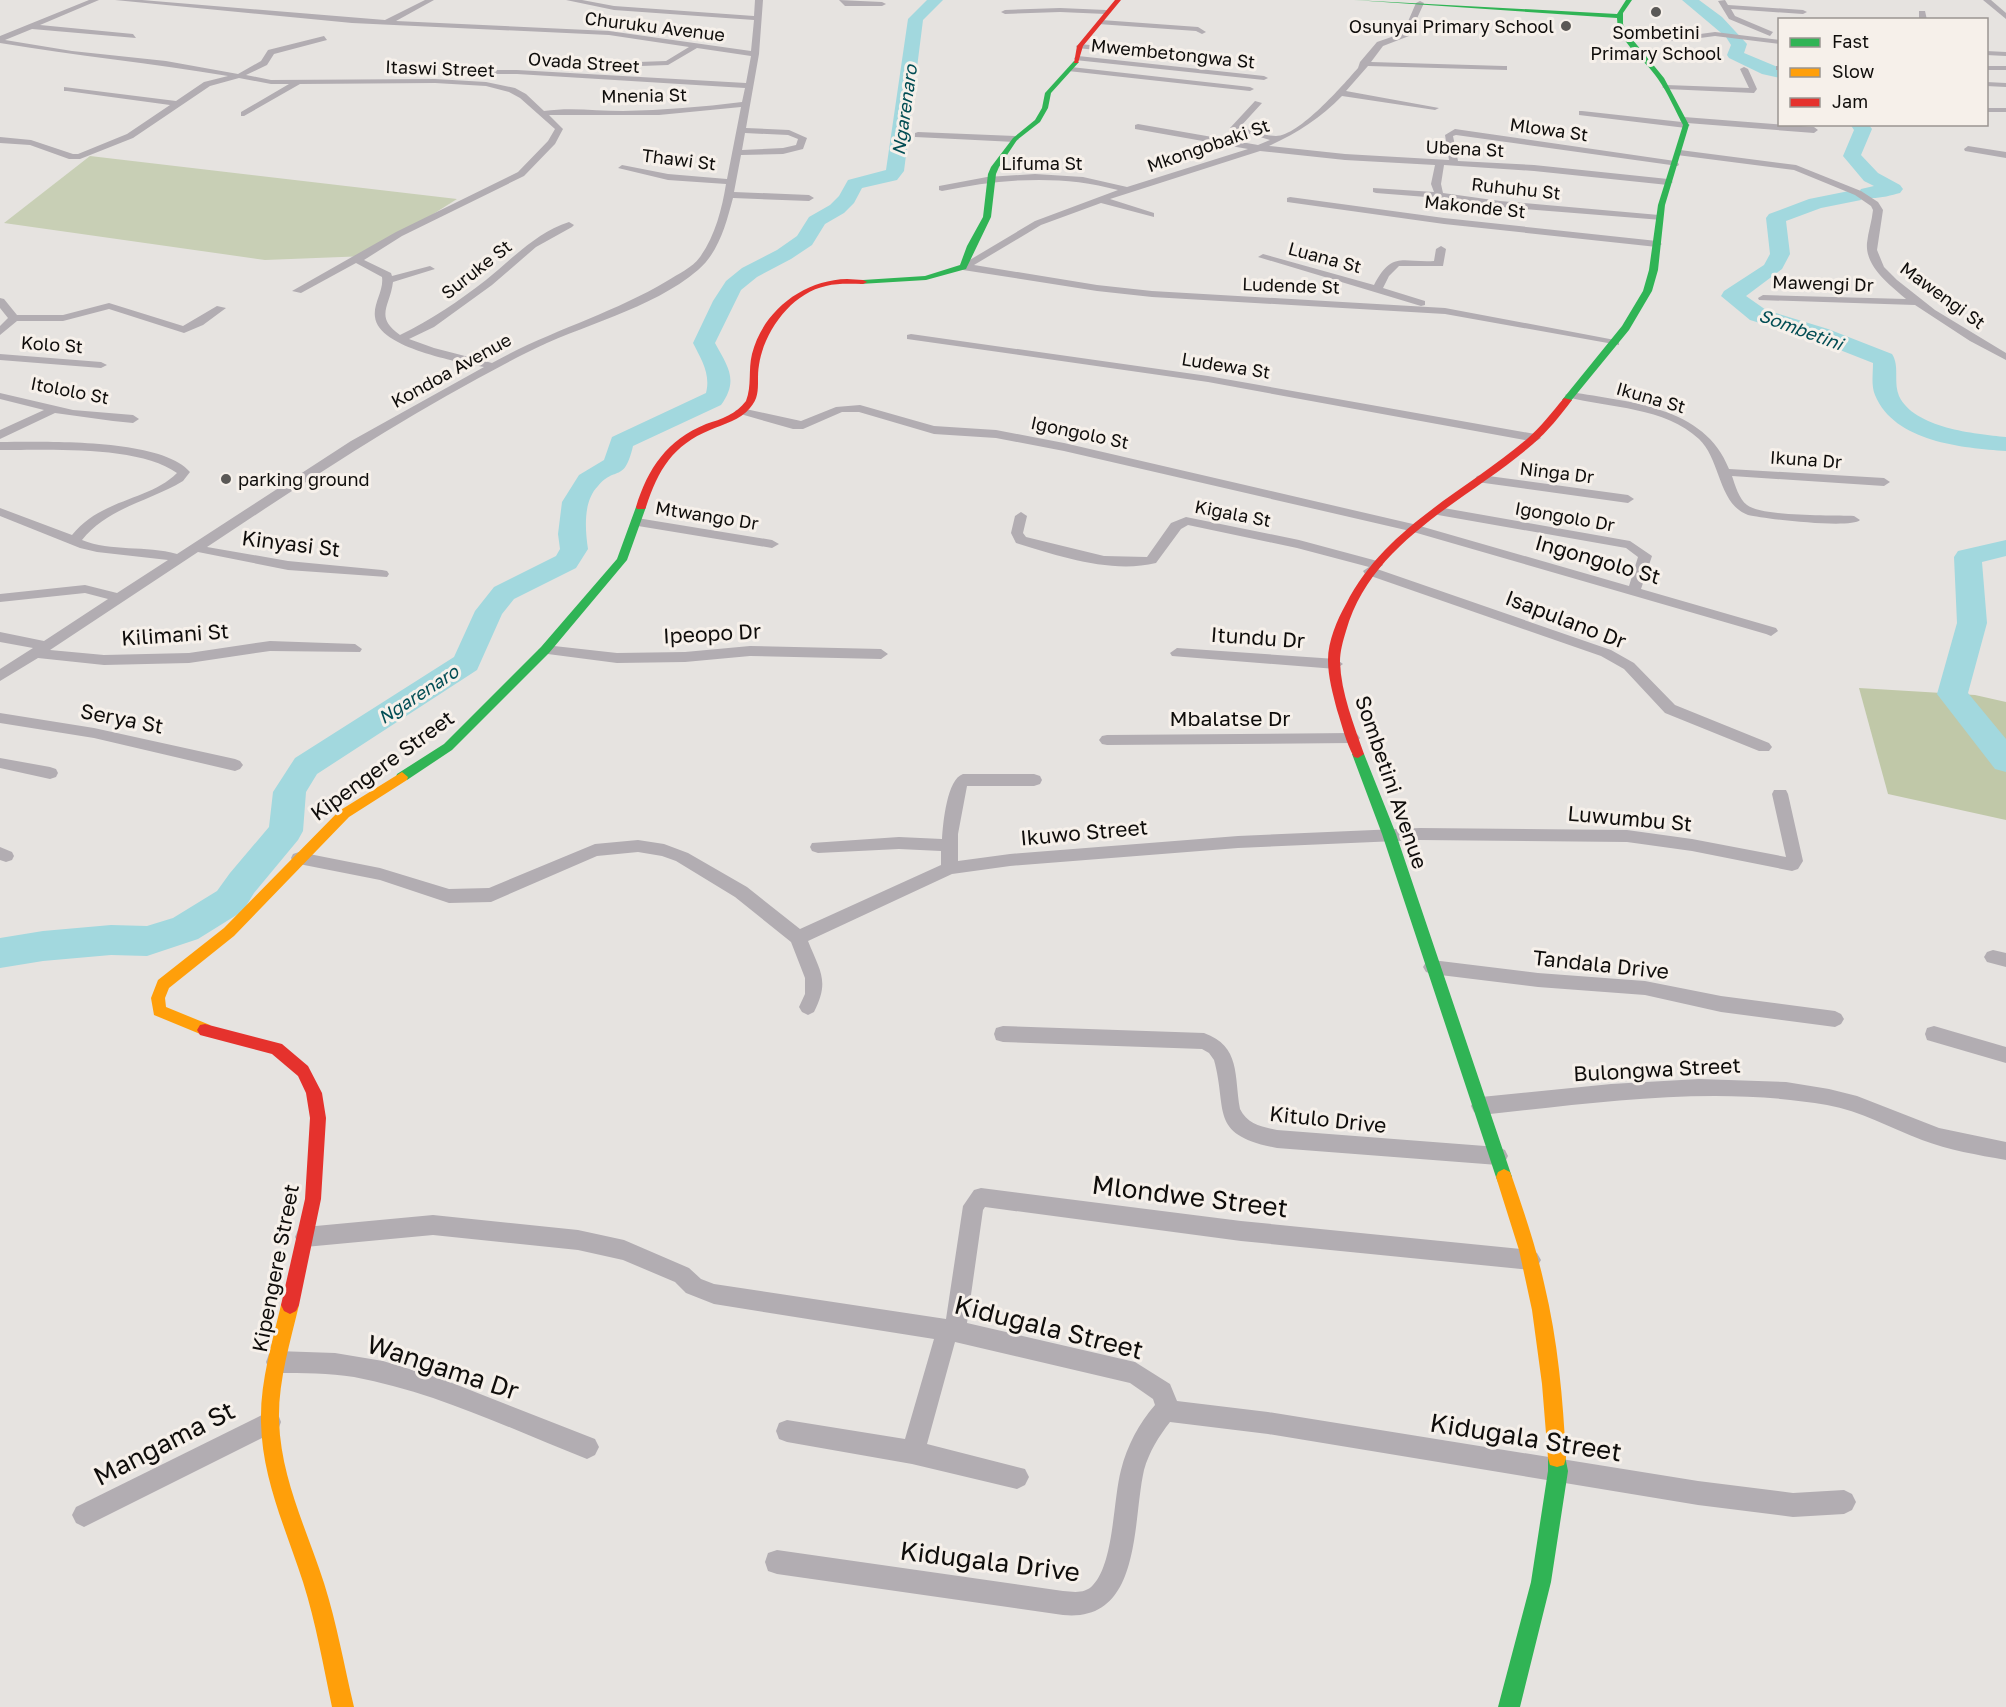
<svg xmlns="http://www.w3.org/2000/svg" width="2006" height="1707" viewBox="0 0 2006 1707" font-family="'Golos Text',sans-serif">
<rect width="100%" height="100%" fill="#e6e3e0"/>
<path fill="#c8cfb5" d="M90,156l367,43 -90,57 -102,4 -261,-37z"/>
<path fill="#c0c8a8" d="M1859,688l116,7 31,7v118l-118,-26z"/>
<g fill="none" stroke-linecap="round" stroke-linejoin="round">
<g fill="#a2d8de" fill-rule="evenodd">
<path d="M927,0h16l-20,20 -19,151 -7,9 -35,8 -8,15 -10,10 -19,11 -13,21 -21,14 -34,18 -16,13 -26,53c13,24 24,37 6,62l-88,41c-9,38 -17,19 -35,40 -15,15 -13,43 -10,63l-12,19 -62,31 -12,15 -25,56 -160,104 -11,18 -3,39 -5,9 -44,53 -11,18 -45,28 -51,17 -36,-1 -68,6 -43,7v-30l43,-7 68,-6 36,1 26,-8 44,-27 13,-18 39,-46 4,-35 22,-34 159,-101 21,-46 19,-24 62,-31 4,-7 -2,-15 4,-32 17,-27 25,-15 8,-23 94,-44c5,-19 -5,-34 -13,-50l20,-42 13,-20 16,-13 35,-18 20,-14 12,-19 21,-12 9,-9 9,-16 38,-10 22,-151z"/>
<path d="M1682,0h17l23,17 25,27 -3,9 36,15v10l-18,-4 -33,-16 -2,-3 4,-10 -5,-8z"/>
<path d="M1850,124l19,1 3,4 -11,26 17,18 22,12 3,4 -3,4c-11,3 -26,7 -37,4l-2,3 -40,8 -35,13 4,33 -8,15 -36,27 20,14 62,19 64,25c8,12 1,28 7,42 15,32 76,38 107,41v14c-43,-3 -112,-9 -131,-56 -4,-9 -2,-22 -2,-32l-61,-24 -62,-19 -29,-24 3,-5 40,-26 6,-11 -4,-36 3,-4 40,-15 45,-9 5,2 2,-3 13,-3 -10,-5 -21,-25 11,-26z"/>
<path d="M2006,540v16l-24,6 5,61 -19,70 38,46v33l-11,-3 -58,-75 20,-71 -3,-66 4,-6z"/>
</g>
<g fill="#b2adb2" fill-rule="evenodd">
<path d="M89,0h10l-59,25 93,9 3,4 -104,-9 -27,11 67,11 94,10 72,13 23,-13 7,-11 56,-14 3,4 -53,14 -7,11 -21,10 25,5 164,-1 51,3 29,6 11,6 18,17c27,-4 52,0 79,0 40,-1 79,-4 119,-9l3,-14 -228,-14h-63l-4,-2 4,-2h63l229,13 5,-27 -54,-8 -29,17 -54,2h-3v-4l55,-2 23,-14 -80,-12 -257,-12 -237,-23h27l243,20 40,-20h9l-38,21 213,10 142,20 3,-31 -140,-10 -48,-10h16l32,6 140,10 1,-16h8l-4,54 -13,74 43,2 18,8 -4,11 -20,5 -42,1 -7,37 75,3 5,3 -5,3 -76,-3c-7,26 -14,54 -35,72 -47,40 -118,55 -172,83 -111,56 -215,125 -319,194l81,14 94,9 5,1 2,3 -2,3 -99,-7 -90,-18 -148,98 54,5 85,-2 81,-12 85,3 7,5 -2,3 -90,-1 -81,12 -85,2 -66,-7 -38,23v-12l33,-21 -33,-6v-10l44,9 64,-42 -23,-6 -85,9v-8l85,-9 32,8 51,-33 -71,-8 -17,-4 -80,-32v-8l72,27c30,-37 77,-34 105,-62 -38,-28 -130,-23 -177,-23v-8c44,0 161,-4 190,30l-7,9c-33,20 -76,27 -101,59 29,12 64,5 95,14l174,-113 133,-74c-25,-5 -106,-19 -109,-50 -2,-14 9,-26 7,-40l-26,-14 -55,30 -9,-2 104,-59 122,-60 30,-31 7,-12 -35,-31 -11,-6 -23,-6 -51,-3 -135,1 -56,32h-3v-4l48,-28h-18l-32,-6 -29,8 -77,52 -53,21h-11l-39,-14 -30,-2v-6l31,3 42,14h5l49,-20 43,-29 -103,-14h-3v-4l112,14 28,-19 24,-6c-76,-13 -152,-20 -228,-33v-7zM741,107l-14,72 -59,-5 -46,-9 -4,3 50,12 58,4c-4,25 -11,52 -26,73 -8,11 -22,17 -33,24 -55,33 -118,50 -175,82l-58,-15 -25,-9 25,-12 58,-42 44,-38 36,-20 2,-2 -5,-3c-32,10 -57,37 -83,58 -27,21 -55,40 -86,55 -26,-19 -10,-28 -7,-53l42,-13 -5,-3 -38,10 -1,-3 -27,-13 38,-24 122,-60 31,-32 8,-15 -14,-14h110zM745,133l43,2 10,4 -2,6 -13,3 -41,2z"/>
<path d="M839,0l43,2 4,2 -4,2h-37z"/>
<path d="M1725,0l3,5 75,5 4,2 -4,2 -72,-5 4,7 38,16 -3,4 -41,-17 -11,-18z"/>
<path d="M1983,0h8l15,13v6z"/>
<path d="M1420,1l4,2 -15,33 -26,10 -12,16 133,4h3v4l-139,-4 -22,25 93,17 -4,2 -93,-14c-21,22 -45,37 -73,50l76,8 104,6 -4,-25 10,-6 220,32 4,3 -1,2 -222,-31 -3,1 5,25 76,4 134,14 5,3 -5,3 -134,-14 -90,-6 -3,19 2,9 57,8 159,14 3,1v4l-162,-13 -61,-9 -63,-5 -3,-1v-4l61,4 -3,-8 4,-19 -90,-5 -85,-9 -150,48 44,14v4l-53,-14 -60,22 -67,40 123,20 55,6 293,17 170,32 4,1v4l-174,-31 -293,-17 -55,-6 -134,-21 -5,-3 77,-46 83,-31c-58,-16 -118,-11 -176,1l-3,-1v-4l48,-9 48,-3 48,3 44,10 121,-38 -113,-20v-4l3,-1 120,21 12,-5 -40,-12 25,-27 7,2 -22,24c11,3 25,9 36,9 23,0 67,-51 82,-68l2,-6 17,-20 26,-9 13,-30z"/>
<path d="M1060,8l46,2 4,2 -4,2 -46,-2 -55,2 -4,-2 4,-2z"/>
<path d="M1919,11h6l2,9h-8z"/>
<path d="M1101,20l97,7 8,5 -4,2 -6,-3 -98,-7z"/>
<path d="M1715,32l65,8v4l-65,-8 -37,5 -51,-2 -4,-2 4,-2 51,2z"/>
<path d="M1080,44l145,15 4,2 -4,2 -148,-15 -1,-2z"/>
<path d="M1986,51l20,1v4l-20,-1z"/>
<path d="M1078,56l186,20 4,2 -4,2 -189,-20 -1,-2z"/>
<rect x="1776" y="66" width="4" height="4"/>
<rect x="1986" y="66" width="20" height="4"/>
<path d="M1071,67l179,20 4,2 -4,2 -182,-20 -1,-2z"/>
<path d="M1744,67l4,2 9,20 -3,4 -88,-4 -4,-2 4,-2 83,3 -9,-19z"/>
<path d="M1986,82l20,1v4l-20,-1z"/>
<rect x="1986" y="108" width="20" height="4"/>
<path d="M1582,111l100,11 -2,-2 4,-3 130,10 4,3 -4,3 -127,-10 3,2 -4,3 -107,-13v-4z"/>
<path d="M918,132l97,4 4,3 -4,3 -100,-5v-4z"/>
<path d="M1968,146l38,6v6l-41,-7 -1,-2z"/>
<path d="M1680,150l116,15 65,26 17,11 5,8 -6,40 7,17 13,13 38,30 71,43v7l-36,-19 -55,-36 -156,-5 -1,-2 5,-3 143,4c-16,-14 -41,-32 -39,-56 1,-11 5,-22 6,-33l-2,-4 -16,-11 -61,-25 -117,-15 -1,-2z"/>
<path d="M1290,197l154,21 213,23 5,3 -5,3 -213,-23 -157,-22v-4z"/>
<path d="M1441,246l5,3 -3,17h-44l-10,10 -6,12 42,13v4l-4,1 -163,-49 5,-3 111,31c18,-35 29,-22 60,-24l2,-12z"/>
<path d="M0,298l4,1 13,16h46l46,-12 74,23 34,-20 9,2 -23,17 -19,8 -75,-24 -46,12h-46l-17,14v-9l8,-8 -8,-10z"/>
<path d="M911,334l297,42 327,58 6,4 -6,4 -327,-60 -301,-43v-4z"/>
<path d="M0,354l101,8 6,3 -6,3 -101,-8z"/>
<path d="M1571,392c57,10 134,14 158,77l155,9 6,4 -6,4 -152,-10c3,9 7,23 15,29 16,12 85,10 107,11l6,4c-9,9 -95,-1 -112,-5 -30,-11 -27,-55 -49,-76 -34,-32 -89,-31 -132,-42l-2,-2z"/>
<path d="M0,393l73,17 60,5 6,4 -6,4 -20,-2 -58,-8 -55,26v-9l44,-20 -44,-11z"/>
<path d="M860,405l74,21 62,4 68,13 349,81 216,62 9,-29 -12,-9 -188,-33 -6,-4 6,-4 192,34 22,15 -11,33 135,39 2,3 -7,5 -5,-2 -356,-103 -346,-80 -68,-13 -62,-4 -75,-22h-17l-39,17h-10l-56,-16 -2,-2 6,-3 60,13 35,-14z"/>
<path d="M1481,475l147,20 6,4 -6,4 -151,-21 -2,-3 2,-3z"/>
<path d="M1021,512l6,4 -4,17 3,4 78,19 43,1 24,-34 15,-6 113,23 82,22 2,3 -6,4 234,81 23,13 41,42 94,38 3,4 -3,4h-10l-94,-38 -41,-44 -23,-13 -236,-82 -2,-3 6,-4 -72,-19 -109,-23 -7,4 -25,34c-45,11 -97,-7 -140,-20l-5,-10 4,-17z"/>
<path d="M637,518l135,22 7,4 -7,4 -140,-23 -1,-3 1,-3z"/>
<path d="M545,645l72,8 68,-1 65,-6 131,3 7,5 -7,5 -131,-3 -65,6 -68,1 -77,-10 -2,-3z"/>
<path d="M1177,648l159,11 7,5 -7,5 -164,-13 -2,-3z"/>
<path d="M0,713l94,15 141,31 5,2 3,4 -3,4 -5,2 -141,-33 -94,-15z"/>
<path d="M1352,733l5,1 3,4 -3,4 -5,1 -245,2 -5,-1 -3,-4 3,-4 5,-1z"/>
<path d="M0,758l50,9 6,2 2,4 -2,4 -6,2 -50,-11z"/>
<path d="M963,774h71l6,2 2,4 -2,4 -6,2h-67l-9,48v27l52,-7 228,-18 182,-8 207,2 65,9 94,18 -14,-63 2,-4h12l2,4 15,67 -5,8 -6,2 -100,-20 -65,-9 -207,-2 -182,8 -228,18 -58,8 -144,67c12,30 22,40 6,71l-6,3 -6,-3 -3,-5 6,-13v-16l-14,-36 -56,-45 -59,-36 -14,-5 -24,-4 -41,4 -106,46 -42,1 -69,-23 -81,-16 -6,-2 -2,-4 2,-4 6,-2 81,16 69,21 40,-1 106,-44 43,-4 26,4 24,9 59,34 53,42 141,-64v-14l-42,-2 -81,4 -6,-2 -2,-4 2,-4 87,-6 43,2c1,-16 5,-60 21,-65z"/>
<path d="M0,847l12,5 2,4 -2,4 -6,2 -6,-2z"/>
<path d="M1993,950l13,3v14l-19,-5 -3,-5 3,-5z"/>
<path d="M1432,960l106,13 107,8 76,15 114,15 6,3 3,5 -3,5 -6,3 -114,-15 -76,-17 -107,-8 -106,-13 -6,-2 -3,-5 3,-5z"/>
<path d="M1003,1026l201,7c37,13 30,43 36,76 7,15 22,18 37,21l221,17 7,3 3,6 -3,6 -7,3 -221,-17c-69,-13 -49,-37 -63,-88l-5,-7 -7,-4 -199,-7 -7,-2 -2,-6 2,-6z"/>
<path d="M1934,1026l72,21v16l-79,-23 -2,-6 2,-6z"/>
<path d="M1699,1079l87,3 43,7 28,7 82,32 67,14v18c-29,-5 -57,-10 -84,-20 -32,-12 -61,-29 -95,-35 -115,-20 -231,-2 -346,10l-7,-3 -3,-6 3,-6 7,-3 130,-13z"/>
<path d="M981,1188l260,33 289,29 7,3 4,7 -4,7 -7,3 -289,-29 -256,-34 -2,3 -16,113 168,39 35,22 7,17 91,11 430,69 95,12 51,-3 8,4 4,8 -4,8 -8,4 -51,3 -95,-12 -430,-71 -98,-12c-11,14 -21,30 -26,48 -12,53 -2,153 -81,145l-286,-41 -9,-3 -3,-9 3,-9 9,-3 286,41c11,1 22,3 30,-6 21,-22 20,-85 28,-115 6,-24 18,-47 34,-65l-2,-6 -23,-16 -175,-41 -28,102 98,25 4,8 -4,8 -8,4 -105,-25 -125,-22 -8,-3 -3,-8 3,-8 8,-3 118,19 29,-100 -220,-35 -28,-11 -11,-11 -52,-22 -45,-10 -145,-15 -128,12 -7,-3 -3,-7 3,-7 7,-3 128,-12 145,15 46,10 65,28 12,11 13,5 232,35 17,-113 11,-16z"/>
<path d="M277,1351l58,2 48,8 59,18 153,60 4,8 -4,8 -8,4c-76,-30 -152,-67 -233,-82 -25,-4 -51,-4 -77,-4l-8,-3 -3,-8 3,-8z"/>
<path d="M270,1411l8,3 3,8 -3,8 -194,97 -8,-4 -4,-8 4,-8z"/>
</g>
<g fill="#30b455" fill-rule="evenodd">
<path d="M1354,0l263,14 9,-14h6l-9,13v11l5,10 36,44 25,47 -24,80 -7,65 -6,21 -23,39 -59,72 -8,-2 60,-74 21,-35 6,-21 9,-65 25,-80c-8,-15 -15,-32 -25,-46 -12,-19 -41,-37 -41,-61z"/>
<path d="M1074,61l5,1 -28,31 -3,15 -8,14 -23,18 -18,27 -3,7 -5,43 -25,52 -40,11 -66,4v-4h3l62,-4 35,-11 7,-19 16,-29 5,-43 3,-7 22,-29 22,-18 7,-12 3,-15z"/>
<path d="M641,504l5,3 -19,53 -78,93 -97,97 -45,30h-10l-1,-3 1,-3 47,-30 97,-97 76,-88 19,-52z"/>
<path d="M1358,750l6,4 32,80 116,343 -2,5 -6,3 -6,-3 -2,-5 -114,-343 -30,-80z"/>
<path d="M1557,1449l7,2 4,20 -17,111 -31,125h-22l33,-125 17,-111v-13l2,-7z"/>
</g>
<g fill="#ff9f0a" fill-rule="evenodd">
<path d="M402,772l6,5 -1,3 -58,37 -115,119 -65,52 -4,10 1,9 44,18 3,5 -3,5 -5,1 -51,-21 -3,-17 7,-18 66,-52 115,-117z"/>
<path d="M1504,1169l6,3 2,5c12,35 24,70 32,106 14,58 19,116 22,175l-2,7 -7,2 -7,-2 -2,-7 -6,-74 -10,-74 -13,-60 -23,-73 2,-5z"/>
<path d="M290,1296l6,3 3,6c-9,38 -21,77 -20,116 2,58 28,109 45,162 13,41 20,82 30,124h-22c-9,-42 -16,-84 -29,-125 -17,-53 -41,-103 -42,-160 -1,-39 11,-79 20,-117l3,-6z"/>
</g>
<g fill="#e5322d" fill-rule="evenodd">
<path d="M1115,0h6l-38,46 -5,17h-4l3,-17z"/>
<path d="M847,279l16,1 4,2 -4,2c-12,0 -25,-1 -37,2 -34,7 -62,45 -67,79 -3,16 3,30 -9,43 -10,12 -26,16 -40,22 -37,15 -52,40 -64,77l-1,2h-8l-1,-2c12,-39 31,-67 70,-83 16,-5 30,-10 40,-23 6,-15 2,-31 6,-47 11,-43 51,-74 95,-75z"/>
<path d="M1564,398l8,2c-12,16 -24,31 -39,44 -66,57 -161,96 -187,187 -3,10 -6,20 -6,31 1,31 14,63 24,92l-6,4 -4,-1c-8,-14 -12,-32 -17,-47 -4,-16 -9,-33 -9,-50 0,-19 9,-40 18,-56 39,-77 119,-112 181,-165 14,-12 25,-27 37,-41z"/>
<path d="M205,1024l77,20 26,22 14,27 4,25 -5,81 -22,106 -3,6 -6,3 -6,-3 -3,-6 24,-106 5,-81 -4,-25 -8,-17 -26,-22 -72,-19 -3,-5 3,-5z"/>
</g>
</g>
<g fill="#5a5856" stroke="#f6f0ea" stroke-width="2">
<circle cx="1656" cy="12" r="6"/>
<circle cx="1566" cy="26" r="6"/>
<circle cx="226" cy="479" r="6"/>
</g>
<g text-anchor="middle" dominant-baseline="central" stroke-width="6" stroke-linejoin="round" paint-order="stroke">
<g font-size="18" fill="#0f0d0b" stroke="#f6f0ea">
<text transform="translate(655 26) rotate(7)">Churuku Avenue</text>
<text transform="translate(1173 53) rotate(6)">Mwembetongwa St</text>
<text transform="translate(584 62) rotate(4)">Ovada Street</text>
<text transform="translate(440 68) rotate(2)">Itaswi Street</text>
<text transform="translate(644 95) rotate(-1)">Mnenia St</text>
<text transform="translate(1549 129) rotate(8)">Mlowa St</text>
<text transform="translate(1208 145) rotate(-19)">Mkongobaki St</text>
<text transform="translate(1465 148) rotate(3)">Ubena St</text>
<text transform="translate(679 159) rotate(7)">Thawi St</text>
<text x="1042" y="163">Lifuma St</text>
<text transform="translate(1516 188) rotate(6)">Ruhuhu St</text>
<text transform="translate(1475 206) rotate(6)">Makonde St</text>
<text transform="translate(1325 257) rotate(15)">Luana St</text>
<text transform="translate(476 269) rotate(-38)">Suruke St</text>
<text transform="translate(1823 283) rotate(2)">Mawengi Dr</text>
<text transform="translate(1291 285) rotate(2)">Ludende St</text>
<text transform="translate(1943 295) rotate(36)">Mawengi St</text>
<text transform="translate(52 344) rotate(4)">Kolo St</text>
<text transform="translate(1226 365) rotate(9)">Ludewa St</text>
<text transform="translate(451 370) rotate(-29)">Kondoa Avenue</text>
<text transform="translate(70 390) rotate(11)">Itololo St</text>
<text transform="translate(1651 397) rotate(16)">Ikuna St</text>
<text transform="translate(1080 432) rotate(12)">Igongolo St</text>
<text transform="translate(1806 459) rotate(4)">Ikuna Dr</text>
<text transform="translate(1557 472) rotate(7)">Ninga Dr</text>
<text transform="translate(1233 513) rotate(11)">Kigala St</text>
<text transform="translate(707 515) rotate(9)">Mtwango Dr</text>
<text transform="translate(1565 516) rotate(10)">Igongolo Dr</text>
</g>
<g font-size="18" fill="#0f0d0b" stroke="#f6f0ea" text-anchor="end">
<text x="1554" y="26">Osunyai Primary School</text>
<text x="1656" y="32" text-anchor="middle">Sombetini<tspan x="1656" dy="21">Primary School</tspan></text>
<text x="238" y="479" text-anchor="start">parking ground</text>
</g>
<g font-size="18" font-style="italic" fill="#024d54" stroke="#f6f0ea">
<text transform="translate(904 110) rotate(-82)">Ngarenaro</text>
<text transform="translate(1801 329) rotate(20)">Sombetini</text>
<text transform="translate(418 694) rotate(-33)">Ngarenaro</text>
</g>
<g font-size="21" fill="#0f0d0b" stroke="#f6f0ea">
<text transform="translate(291 543) rotate(7)">Kinyasi St</text>
<text transform="translate(1598 559) rotate(16)">Ingongolo St</text>
<text transform="translate(1566 619) rotate(21)">Isapulano Dr</text>
<text transform="translate(712 633) rotate(-3)">Ipeopo Dr</text>
<text transform="translate(175 634) rotate(-4)">Kilimani St</text>
<text transform="translate(1258 637) rotate(4)">Itundu Dr</text>
<text transform="translate(122 718) rotate(11)">Serya St</text>
<text x="1230" y="718">Mbalatse Dr</text>
<text transform="translate(382 765) rotate(-36)">Kipengere Street</text>
<text transform="translate(1392 782) rotate(71)">Sombetini Avenue</text>
<text transform="translate(1630 818) rotate(5)">Luwumbu St</text>
<text transform="translate(1084 832) rotate(-5)">Ikuwo Street</text>
<text transform="translate(1601 964) rotate(6)">Tandala Drive</text>
<text transform="translate(1657 1069) rotate(-3)">Bulongwa Street</text>
<text transform="translate(1328 1119) rotate(6)">Kitulo Drive</text>
<text transform="translate(275 1268) rotate(-79)">Kipengere Street</text>
</g>
<g font-size="26" fill="#0f0d0b" stroke="#f6f0ea">
<text transform="translate(1190 1196) rotate(7)">Mlondwe Street</text>
<text transform="translate(1049 1327) rotate(14)">Kidugala Street</text>
<text transform="translate(443 1367) rotate(18)">Wangama Dr</text>
<text transform="translate(1526 1437) rotate(9)">Kidugala Street</text>
<text transform="translate(164 1443) rotate(-27)">Mangama St</text>
<text transform="translate(990 1561) rotate(7)">Kidugala Drive</text>
</g>
</g>
<rect x="1778" y="18" width="210" height="108" fill="#f6f0ea" stroke="#9a9591" stroke-width="1.5"/>
<rect x="1790" y="38" width="30" height="9" fill="#30b455" stroke="#9a9591" stroke-width="1.5"/>
<text x="1832" y="48" font-size="18" fill="#0f0d0b">Fast</text>
<rect x="1790" y="68" width="30" height="9" fill="#ff9f0a" stroke="#9a9591" stroke-width="1.5"/>
<text x="1832" y="78" font-size="18" fill="#0f0d0b">Slow</text>
<rect x="1790" y="98" width="30" height="9" fill="#e5322d" stroke="#9a9591" stroke-width="1.5"/>
<text x="1832" y="108" font-size="18" fill="#0f0d0b">Jam</text>
</svg>
